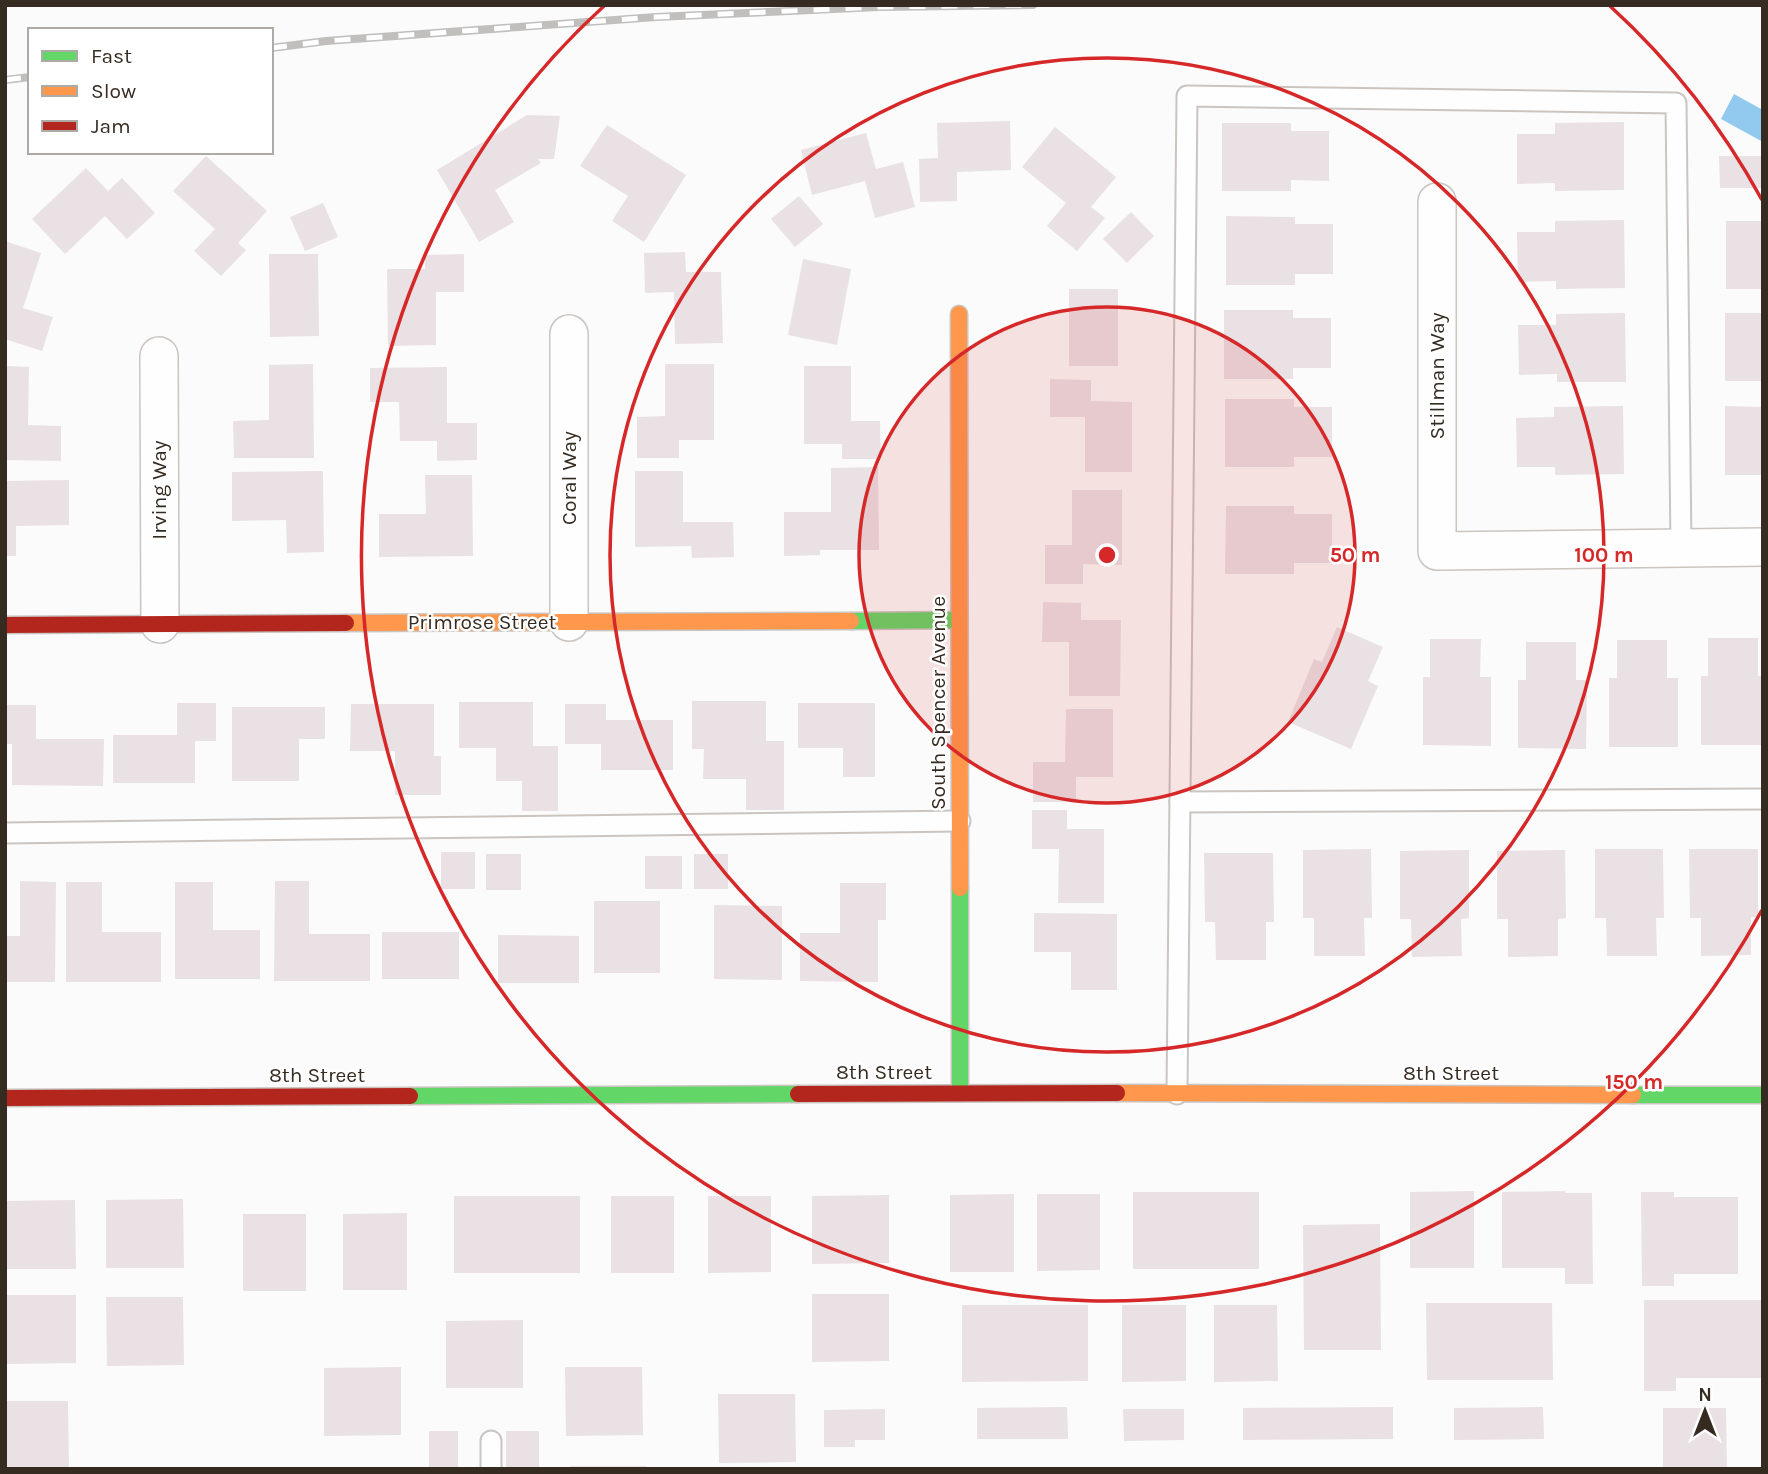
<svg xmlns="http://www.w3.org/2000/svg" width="1768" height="1474" viewBox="0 0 1768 1474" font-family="Karla,sans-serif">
<rect width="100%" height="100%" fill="#fbfbfb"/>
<path fill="#92caef" d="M1734,94l29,16v32l-42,-23z"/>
<g fill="#e9e1e4">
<path d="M527,115l33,1 -6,43h-16l3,4 -46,27 19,32 -35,20 -42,-72z"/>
<path d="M1010,121l1,49 -54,2v29l-37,1 -1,-43 19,-1 -1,-35z"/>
<path d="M1624,122v68l-69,1v-8l-38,1v-50h38v-11z"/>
<path d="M1222,123h69v8h38v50l-38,-1v11h-69z"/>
<path d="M607,125l79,50 -42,67 -32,-21 16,-25 -48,-30z"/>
<path d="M1055,127l61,50 -25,30 14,11 -28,33 -30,-25 19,-23 -44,-36z"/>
<path d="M866,133l10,36 27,-7 12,45 -40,11 -10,-37 -53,14 -11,-45z"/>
<path d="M206,156l61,55 -29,32 8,7 -25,26 -27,-25 21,-22 -42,-38z"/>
<path d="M1719,156h42l1,32h-42z"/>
<path d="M86,168l22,23 14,-13 33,35 -28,26 -22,-23 -40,38 -33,-35z"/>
<path d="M799,196l24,28 -28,23 -24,-28z"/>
<path d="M323,203l15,34 -33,14 -15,-34z"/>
<path d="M1131,212l23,24 -27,27 -24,-24z"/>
<path d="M1226,216l69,1v7h38v50h-38v11h-69z"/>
<path d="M1624,220l1,68 -69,1v-8l-38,1 -1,-50h38v-11z"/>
<rect x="1726" y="221" width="37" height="68"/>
<path d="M5,241l36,12 -18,55 30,9 -11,34 -37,-12z"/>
<path d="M685,252l1,20h35l2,71 -48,1 -1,-52 -29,1 -1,-40z"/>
<path d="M269,254h49l1,82 -49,1z"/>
<path d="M464,254v38h-28v53l-48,1 -1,-77h38v-14z"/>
<path d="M803,259l48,10 -14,76 -49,-10z"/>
<rect x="1069" y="289" width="49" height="77"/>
<path d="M1224,310h69v8h38v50h-38v11h-69z"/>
<path d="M1625,313l1,69h-69v-8l-38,1 -1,-50h38v-11z"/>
<rect x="1725" y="313" width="38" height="68"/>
<path d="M313,364l1,94h-80l-1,-37 36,-1v-55z"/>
<path d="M665,364h49v76h-35v18h-42v-41l28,-1z"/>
<path d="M5,366l24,1 -1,58 33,1v35l-56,-1z"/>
<path d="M804,366h47v55h29l1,38h-39v-15h-38z"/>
<path d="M447,367v56h30v37l-40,1v-20h-37l-1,-39h-29v-34z"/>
<path d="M1050,379l41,1v21l41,1v70h-47v-55h-35z"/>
<path d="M1225,399h69v8h38v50h-38v10h-69z"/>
<path d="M1623,406l1,68 -69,1v-8h-38l-1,-49 38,-1v-10z"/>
<path d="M1725,406l38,1v68h-38z"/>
<path d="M878,467l1,83h-59v5l-36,1v-44h47v-44z"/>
<path d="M323,471l1,81 -37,1 -1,-33 -54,1v-49z"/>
<path d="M635,471h48v51h50l1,35 -42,1 -1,-12 -56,1z"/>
<path d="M425,475h47l1,81 -94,1v-43h47z"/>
<path d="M69,480v45l-53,1v30h-11v-75z"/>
<path d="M1072,490h50v75l-39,-1v20h-38v-39h27z"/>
<path d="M1226,506h68v8h38v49h-38v11h-69z"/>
<path d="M1043,602l38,1v17h40l-1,76h-51v-54h-27z"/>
<path d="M1337,627l46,20 -15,34 10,5 -27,63 -63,-27 26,-63 8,3z"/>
<path d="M1708,638h50v38h5v69h-62v-69h7z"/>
<path d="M1430,639h51l-1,38h11v69l-68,-1v-68h7z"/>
<path d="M1617,640h50v38h11v69h-69v-69h8z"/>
<path d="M1526,642h50v38h11l-1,69 -68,-1v-68h8z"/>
<path d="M692,701h74v40h18v69h-38v-31h-43l1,-30h-12z"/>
<path d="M459,702h74v44h25v65h-36v-30h-26v-33h-37z"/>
<path d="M177,703h39v38h-21v42h-82v-48h64z"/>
<path d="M798,703h77v74h-32v-29h-45z"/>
<path d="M351,704h83v52h7v39h-46v-44h-45z"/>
<path d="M565,704h41v16h67v50h-72v-26h-36z"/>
<path d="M5,705h31v34h68l-1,47 -91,-1v-41h-7z"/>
<path d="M232,707h93v32h-26v42h-67z"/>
<path d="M1066,709h47v68h-37v25h-43v-40h32z"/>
<path d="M1032,810h35v19h37v74h-46l1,-54h-27z"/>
<path d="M1371,849l1,69h-8l1,38h-51v-38h-11v-68z"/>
<path d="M1595,849h68l1,69h-8l1,38h-50l-1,-38h-11z"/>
<path d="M1689,849h69v68h-7v38l-50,1v-38h-11z"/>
<path d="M1469,850v68l-8,1 1,37 -50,1 -1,-38h-11v-68z"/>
<path d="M1565,850l1,68 -8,1v37l-50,1v-38h-11v-68z"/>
<rect x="441" y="852" width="34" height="37"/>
<path d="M1204,853h69l1,69h-8v38h-50l-1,-38h-10z"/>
<rect x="486" y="854" width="35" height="36"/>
<rect x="694" y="854" width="34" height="35"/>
<rect x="645" y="856" width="37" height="33"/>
<path d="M20,881l36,1 -1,100h-50v-46h15z"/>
<path d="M275,881h34v53h61v47h-96z"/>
<path d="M66,882h36v50h59v50h-95z"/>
<path d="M175,882h38v48h47v49h-85z"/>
<path d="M840,883h46v37h-8v62l-78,-1v-48h40z"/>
<rect x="594" y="901" width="66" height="72"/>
<path d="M714,905l68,1v74l-68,-1z"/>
<path d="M1034,913l83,1v76h-46v-38h-37z"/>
<rect x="382" y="932" width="77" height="47"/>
<path d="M498,935l81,1v47h-81z"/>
<path d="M1474,1191v77h-64v-76z"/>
<path d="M1565,1191v2h27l1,91h-28v-16h-63v-76z"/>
<rect x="1133" y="1192" width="126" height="77"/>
<path d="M1641,1192h33v5h64v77h-64v12h-32z"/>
<path d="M1014,1194v78h-64v-77z"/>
<path d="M1037,1194h63v76l-63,1z"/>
<path d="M889,1195v68l-77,1v-68z"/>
<rect x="454" y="1196" width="126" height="77"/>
<rect x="611" y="1196" width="63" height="77"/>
<path d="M708,1196h63v76l-63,1z"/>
<path d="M183,1199l1,69h-78v-68z"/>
<path d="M75,1200l1,69h-71v-68z"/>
<path d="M407,1213v77h-64v-76z"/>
<rect x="243" y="1214" width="63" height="77"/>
<path d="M1380,1224l1,126h-77l-1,-125z"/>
<path d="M812,1294h77v67l-77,1z"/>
<path d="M5,1295h71v68l-71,1z"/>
<path d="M106,1297h77l1,68 -77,1z"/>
<path d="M1644,1300h119v78h-87v13h-32z"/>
<path d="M1426,1303h126l1,77h-126z"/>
<path d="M962,1305h126v76l-126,1z"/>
<path d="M1122,1305h64v76l-64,1z"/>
<path d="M1214,1305h63l1,76 -64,1z"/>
<path d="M523,1320v68h-77v-67z"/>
<path d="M401,1367v68l-77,1v-68z"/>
<path d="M565,1367h77l1,68 -77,1z"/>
<path d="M718,1394h77l1,68 -77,1z"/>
<path d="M5,1401h63l1,68h-64z"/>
<path d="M1067,1407l1,32h-91v-31z"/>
<path d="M1393,1407v32l-150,1v-32z"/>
<path d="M1543,1407l1,32 -90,1v-32z"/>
<path d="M1663,1408h63l1,61h-64z"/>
<path d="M885,1409v31h-30v7h-31v-37z"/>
<path d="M1123,1409h61v31l-60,1z"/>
<rect x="429" y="1431" width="29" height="38"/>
<rect x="506" y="1431" width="33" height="38"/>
<rect x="570" y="1466" width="77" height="3"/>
</g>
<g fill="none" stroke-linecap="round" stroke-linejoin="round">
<defs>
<g id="lane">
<path d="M1180,802l583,-3"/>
<path d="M5,833l955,-12"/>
<path d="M1177,1094l10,-998 489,7 5,445"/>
<path d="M491,1441v28"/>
</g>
<g id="street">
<path d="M1437,202v349l326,-4"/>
<path d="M569,334v288"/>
<path d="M159,356l1,268"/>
</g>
<g id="fast">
<path d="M851,621l108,-1"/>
<path d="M960,888v205"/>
<path d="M1633,1095h130"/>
<path d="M410,1096l388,-2"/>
</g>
<g id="slow">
<path d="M959,314l1,574"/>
<path d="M346,623l505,-2"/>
<path d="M1117,1093l516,2"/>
</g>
<g id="jam">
<path d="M5,625l341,-2"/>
<path d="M798,1094l319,-1"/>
<path d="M5,1098l405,-2"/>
</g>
</defs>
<use href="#lane" stroke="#cac5c1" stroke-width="23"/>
<use href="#street" stroke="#cac5c1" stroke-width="40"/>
<use href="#fast" stroke="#cac5c1" stroke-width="19"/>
<use href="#slow" stroke="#cac5c1" stroke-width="19"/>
<use href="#jam" stroke="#cac5c1" stroke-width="19"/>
<use href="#lane" stroke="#fefefe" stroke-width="19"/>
<use href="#street" stroke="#fefefe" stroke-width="37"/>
<use href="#fast" stroke="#63d668" stroke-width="16"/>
<use href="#slow" stroke="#ff974d" stroke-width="16"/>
<use href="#jam" stroke="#b3261e" stroke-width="16"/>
<defs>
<g id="rail">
<path d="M271,48l55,-7 330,-24 222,-10 155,-2"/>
<path d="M5,80l25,-3"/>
</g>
</defs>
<use href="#rail" stroke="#c0bfbe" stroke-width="8"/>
<use href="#rail" stroke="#fff" stroke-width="5" stroke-dasharray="16" stroke-linecap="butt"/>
</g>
<circle cx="1107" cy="555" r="248" fill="#d62828" fill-opacity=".12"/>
<g fill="none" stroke="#d62828" stroke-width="3.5">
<circle cx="1107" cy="555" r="248"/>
<circle cx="1107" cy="555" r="497"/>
<path d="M1762 910A745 745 0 1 1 604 6M1610 6A745 745 0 0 1 1762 200"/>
</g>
<g text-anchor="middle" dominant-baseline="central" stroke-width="5" stroke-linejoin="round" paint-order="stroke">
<g font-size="21" fill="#352b21" stroke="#fff">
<text transform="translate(1437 376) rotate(-90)">Stillman Way</text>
<text transform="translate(569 478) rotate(-90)">Coral Way</text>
<text transform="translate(159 490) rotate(-90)">Irving Way</text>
<text x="482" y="622">Primrose Street</text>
<text transform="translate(938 703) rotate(-90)">South Spencer Avenue</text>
<text x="884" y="1072">8th Street</text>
<text x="1451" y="1073">8th Street</text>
<text x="317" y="1075">8th Street</text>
</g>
</g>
<circle cx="1107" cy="555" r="10" fill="#d62828" stroke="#fff" stroke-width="3.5"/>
<g font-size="21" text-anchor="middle" font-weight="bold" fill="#d62828" stroke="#fff" stroke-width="5" stroke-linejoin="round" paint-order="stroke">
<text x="1355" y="562">50 m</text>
<text x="1604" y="562">100 m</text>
<text x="1634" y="1089">150 m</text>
</g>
<rect width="1768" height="1474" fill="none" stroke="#352b21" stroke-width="14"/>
<rect x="28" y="28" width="245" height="126" fill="#ffffff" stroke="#aeaaa6" stroke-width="2"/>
<rect x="42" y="51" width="35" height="10" fill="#63d668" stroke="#aeaaa6" stroke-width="2"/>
<text x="91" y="63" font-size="21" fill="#352b21">Fast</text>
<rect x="42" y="86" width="35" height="10" fill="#ff974d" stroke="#aeaaa6" stroke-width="2"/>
<text x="91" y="98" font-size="21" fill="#352b21">Slow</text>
<rect x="42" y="121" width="35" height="10" fill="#b3261e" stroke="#aeaaa6" stroke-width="2"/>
<text x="91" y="133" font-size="21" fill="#352b21">Jam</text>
<g transform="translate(1705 1411)" stroke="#ffffff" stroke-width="5" paint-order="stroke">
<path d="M0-5L12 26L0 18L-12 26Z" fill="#352b21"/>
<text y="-10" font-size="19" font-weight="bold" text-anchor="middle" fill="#352b21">N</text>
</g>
</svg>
